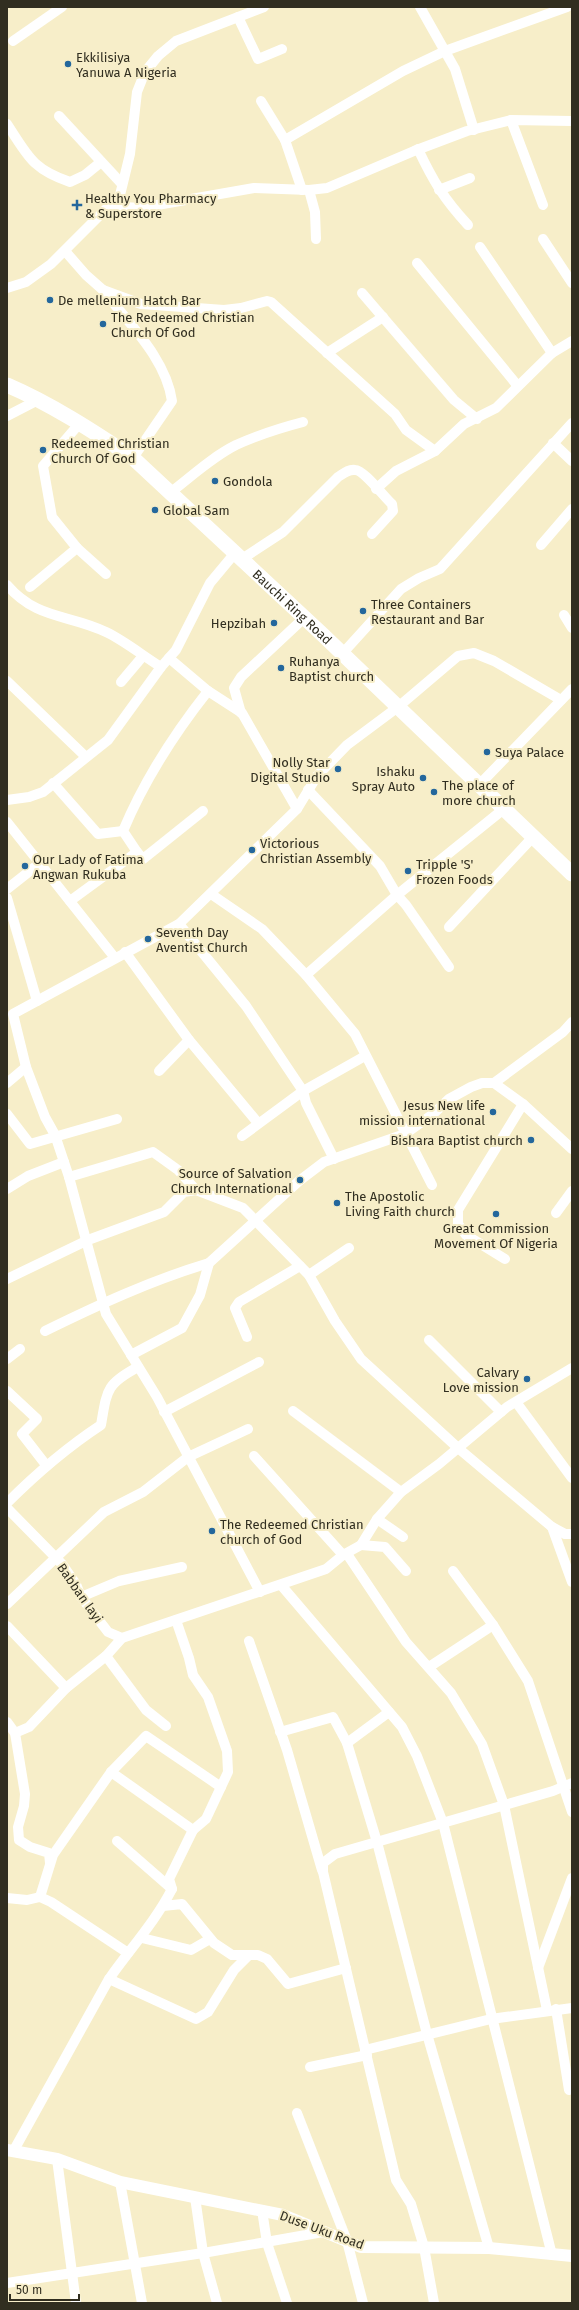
<svg xmlns="http://www.w3.org/2000/svg" width="579" height="2310" viewBox="0 0 579 2310" font-family="'Fira Sans',sans-serif">
<rect width="100%" height="100%" fill="#f7eec9"/>
<g fill="none" stroke-linecap="round" stroke-linejoin="round">
<g stroke="#fff" stroke-width="10">
<path d="M420,7l35,62 19,61"/>
<path d="M238,17l20,42 24,-10"/>
<path d="M13,41l49,-34"/>
<path d="M261,101l24,39 17,50"/>
<path d="M59,116l63,68"/>
<path d="M511,120l32,85"/>
<path d="M7,124c21,32 25,45 63,58l15,-7 16,-13"/>
<path d="M285,140l118,-69 42,-20 122,-44"/>
<path d="M418,149c15,32 26,50 50,76"/>
<path d="M309,190l6,22 1,27"/>
<path d="M439,190l31,-12"/>
<path d="M109,206l31,2 114,-20 55,2 18,-2 87,-37 53,-20 44,-11 61,1"/>
<path d="M543,239l29,44"/>
<path d="M480,247l72,106"/>
<path d="M65,251l21,24 17,15 38,14 83,6 17,-2 26,-7 4,1 124,112 11,16 29,21"/>
<path d="M417,263l100,122"/>
<path d="M7,288l19,-6 25,-18 69,-69 10,-41 7,-62 8,-20 13,-16 18,-15 88,-34"/>
<path d="M103,290c25,33 63,68 69,111l-39,57"/>
<path d="M362,293l92,107 23,19"/>
<path d="M327,353l56,-36"/>
<path d="M7,416l31,-16"/>
<path d="M79,424l-36,42 9,51 25,31 29,26"/>
<path d="M553,443l19,18"/>
<path d="M376,489l20,-18 39,-20 29,-27 32,-16 56,-55 20,-12"/>
<path d="M171,492c21,-16 41,-35 65,-47 22,-10 44,-17 67,-23"/>
<path d="M541,545l31,-36"/>
<path d="M242,559l41,-27 55,-55c5,-3 10,-8 17,-7 9,0 29,27 37,34l1,7 -21,23"/>
<path d="M7,585c30,35 62,29 99,47 19,9 37,24 55,35"/>
<path d="M30,587l47,-39"/>
<path d="M564,615l8,13"/>
<path d="M342,654l59,-65 18,-11 21,-9 132,-146"/>
<path d="M169,658l39,33 34,22 55,96"/>
<path d="M7,681l79,76"/>
<path d="M121,682l22,-26"/>
<path d="M241,713l-7,-25 7,-11 63,-59"/>
<path d="M53,783l45,51 25,-3"/>
<path d="M479,785l93,-96"/>
<path d="M308,790l72,76 17,29 9,10 43,62"/>
<path d="M7,800l22,-3 14,-5 65,-52 53,-73 15,-17 34,-67 25,-30"/>
<path d="M7,822l108,136"/>
<path d="M137,852l6,7 60,-48"/>
<path d="M7,889l33,-26"/>
<path d="M211,894l51,35 44,46 49,59 77,151"/>
<path d="M7,898l30,103"/>
<path d="M70,901l67,-49 -14,-21c21,-50 51,-97 85,-140"/>
<path d="M179,924l67,82 57,85 3,12 28,56"/>
<path d="M449,927l84,-90"/>
<path d="M125,952l64,88 69,83"/>
<path d="M306,975l91,-80 108,-87"/>
<path d="M159,1071l30,-31"/>
<path d="M7,1083l19,-16"/>
<path d="M494,1083l69,-51 9,-10"/>
<path d="M7,1114l23,30 87,-25"/>
<path d="M242,1136l61,-45 62,-35"/>
<path d="M69,1177l84,-25 25,18 18,20"/>
<path d="M7,1189l21,-13 36,-14"/>
<path d="M556,1213l16,-22"/>
<path d="M505,1259l-39,-24 -8,-11v-14l65,-106"/>
<path d="M309,1275l40,-27"/>
<path d="M7,1279l81,-39 76,-28 20,-20 12,-2 47,18 66,67 26,46 26,38 97,89 94,79 13,7h7"/>
<path d="M45,1331c53,-26 107,-51 164,-68"/>
<path d="M247,1337l-12,-29 4,-6 61,-36"/>
<path d="M429,1340l72,72"/>
<path d="M131,1355l51,-27 18,-33 9,-32 90,-82 25,-19 81,-28 28,-20 16,-15 22,-12 11,-4h12l29,21 49,45"/>
<path d="M7,1359l13,-10"/>
<path d="M7,1391l30,28 -15,15 24,31"/>
<path d="M516,1402l56,76"/>
<path d="M293,1411l108,81"/>
<path d="M164,1412l95,-50"/>
<path d="M254,1456l89,99"/>
<path d="M7,1503c29,-29 59,-55 94,-78 6,-35 5,-41 37,-58"/>
<path d="M7,1508l55,56 14,20 5,13 27,35 14,6"/>
<path d="M377,1519l26,18"/>
<path d="M552,1527l20,55"/>
<path d="M361,1545l24,2 21,24"/>
<path d="M347,1554l59,88 45,51 31,51 22,61 43,205"/>
<path d="M453,1571l40,54 35,56 44,131"/>
<path d="M281,1585l121,142 15,29 26,67 109,432"/>
<path d="M260,1592l-103,-195 -51,-83 -37,-137 -14,-42 -10,-18 -19,-50 -13,-53 166,-90 118,-115 20,-33 30,-31 51,-38 60,-51 16,-3 20,8 67,39"/>
<path d="M81,1597l38,-16 63,-14"/>
<path d="M7,1604l97,-92 39,-20 45,-35 60,-28"/>
<path d="M7,1626l59,62 -37,39 -14,6"/>
<path d="M249,1641l38,109 35,120"/>
<path d="M106,1656l40,54 20,16"/>
<path d="M429,1667l64,-42"/>
<path d="M66,1688l40,-32 16,-18 204,-69 17,-14 18,-10 16,-26 24,-27 38,-28 68,-57 65,-39"/>
<path d="M389,1712l-42,31 30,99 50,192 62,214"/>
<path d="M7,1722l8,11 10,61 -1,12 -6,21 1,13 11,7 19,6 1,10"/>
<path d="M280,1732l53,-15 14,26"/>
<path d="M111,1772l82,58"/>
<path d="M117,1841l55,48"/>
<path d="M40,1897l13,-42 58,-83 35,-36 75,51"/>
<path d="M7,1898l20,2 13,-3 11,5 77,51"/>
<path d="M163,1906l19,-2 32,39 18,12h26l9,4 21,25 58,-16"/>
<path d="M142,1938l49,12 19,-11"/>
<path d="M538,1968l34,-90"/>
<path d="M109,1979l87,40 12,-7 26,-42 14,-14"/>
<path d="M556,2009l13,81"/>
<path d="M365,2050l126,-31 81,-11"/>
<path d="M310,2067l57,-12"/>
<path d="M297,2113l50,128 16,62"/>
<path d="M14,2150l95,-171c21,-30 46,-57 63,-90l-3,-10 24,-49 13,-11 22,-47 -1,-21 -19,-54 -15,-22 -4,-17 -13,-38"/>
<path d="M57,2159l19,144"/>
<path d="M120,2182l22,121"/>
<path d="M195,2197l8,56 14,50"/>
<path d="M262,2210l5,33 20,60"/>
<path d="M7,2283l196,-30 120,-21"/>
<path d="M434,2303l-10,-56 -13,-43 -15,-24 -73,-308v-9l12,-9 218,-63 19,-8"/>
</g>
<path stroke="#fff" stroke-width="12" d="M7,2150l50,9 63,23 163,33 78,32 128,1 83,8"/>
<path stroke="#fff" stroke-width="15" id="s1" d="M7,385c44,19 86,46 126,73l190,177 249,239"/>
</g>
<g fill="#24679c" stroke="#f7eec9" stroke-width="1.5">
<circle cx="68" cy="64" r="4"/>
<path d="M75 199h4v4h4v4h-4v4h-4v-4h-4v-4h4z"/>
<circle cx="50" cy="300" r="4"/>
<circle cx="103" cy="324" r="4"/>
<circle cx="43" cy="450" r="4"/>
<circle cx="215" cy="481" r="4"/>
<circle cx="155" cy="510" r="4"/>
<circle cx="363" cy="611" r="4"/>
<circle cx="274" cy="623" r="4"/>
<circle cx="281" cy="668" r="4"/>
<circle cx="487" cy="752" r="4"/>
<circle cx="338" cy="769" r="4"/>
<circle cx="423" cy="778" r="4"/>
<circle cx="434" cy="792" r="4"/>
<circle cx="252" cy="850" r="4"/>
<circle cx="25" cy="866" r="4"/>
<circle cx="408" cy="871" r="4"/>
<circle cx="148" cy="939" r="4"/>
<circle cx="493" cy="1112" r="4"/>
<circle cx="531" cy="1140" r="4"/>
<circle cx="300" cy="1180" r="4"/>
<circle cx="337" cy="1203" r="4"/>
<circle cx="496" cy="1214" r="4"/>
<circle cx="527" cy="1379" r="4"/>
<circle cx="212" cy="1531" r="4"/>
</g>
<g text-anchor="middle" dominant-baseline="central" stroke-width="4" stroke-linejoin="round" paint-order="stroke">
<g font-size="13" fill="#312e20" stroke="#f7eec9" text-anchor="start">
<text x="76" y="57">Ekkilisiya<tspan x="76" dy="15">Yanuwa A Nigeria</tspan></text>
<text x="85" y="198">Healthy You Pharmacy<tspan x="85" dy="15">&amp; Superstore</tspan></text>
<text x="58" y="300">De mellenium Hatch Bar</text>
<text x="111" y="317">The Redeemed Christian<tspan x="111" dy="15">Church Of God</tspan></text>
<text x="51" y="443">Redeemed Christian<tspan x="51" dy="15">Church Of God</tspan></text>
<text x="223" y="481">Gondola</text>
<text x="163" y="510">Global Sam</text>
<text x="371" y="604">Three Containers<tspan x="371" dy="15">Restaurant and Bar</tspan></text>
<text x="266" y="623" text-anchor="end">Hepzibah</text>
<text x="289" y="661">Ruhanya<tspan x="289" dy="15">Baptist church</tspan></text>
<text x="495" y="752">Suya Palace</text>
<text x="330" y="762" text-anchor="end">Nolly Star<tspan x="330" dy="15">Digital Studio</tspan></text>
<text x="415" y="771" text-anchor="end">Ishaku<tspan x="415" dy="15">Spray Auto</tspan></text>
<text x="442" y="785">The place of<tspan x="442" dy="15">more church</tspan></text>
<text x="260" y="843">Victorious<tspan x="260" dy="15">Christian Assembly</tspan></text>
<text x="33" y="859">Our Lady of Fatima<tspan x="33" dy="15">Angwan Rukuba</tspan></text>
<text x="416" y="864">Tripple 'S'<tspan x="416" dy="15">Frozen Foods</tspan></text>
<text x="156" y="932">Seventh Day<tspan x="156" dy="15">Aventist Church</tspan></text>
<text x="485" y="1105" text-anchor="end">Jesus New life<tspan x="485" dy="15">mission international</tspan></text>
<text x="523" y="1140" text-anchor="end">Bishara Baptist church</text>
<text x="292" y="1173" text-anchor="end">Source of Salvation<tspan x="292" dy="15">Church International</tspan></text>
<text x="345" y="1196">The Apostolic<tspan x="345" dy="15">Living Faith church</tspan></text>
<text x="496" y="1228" text-anchor="middle">Great Commission<tspan x="496" dy="15">Movement Of Nigeria</tspan></text>
<text x="519" y="1372" text-anchor="end">Calvary<tspan x="519" dy="15">Love mission</tspan></text>
<text x="220" y="1524">The Redeemed Christian<tspan x="220" dy="15">church of God</tspan></text>
</g>
<g font-size="13" fill="#312e20" stroke="#f7eec9">
<text stroke="none"><textPath href="#s1" startOffset="364">Bauchi Ring Road</textPath></text>
<text transform="translate(80 1593) rotate(55)">Babban layi</text>
<text transform="translate(322 2230) rotate(20)">Duse Uku Road</text>
</g>
</g>
<rect width="579" height="2310" fill="none" stroke="#312e20" stroke-width="16"/>
<path d="M10 2294v6h69v-6" fill="none" stroke="#312e20" stroke-width="2"/>
<text x="16" y="2294" font-size="12" fill="#312e20" stroke="#f7eec9" stroke-width="3" paint-order="stroke">50 m</text>
</svg>
